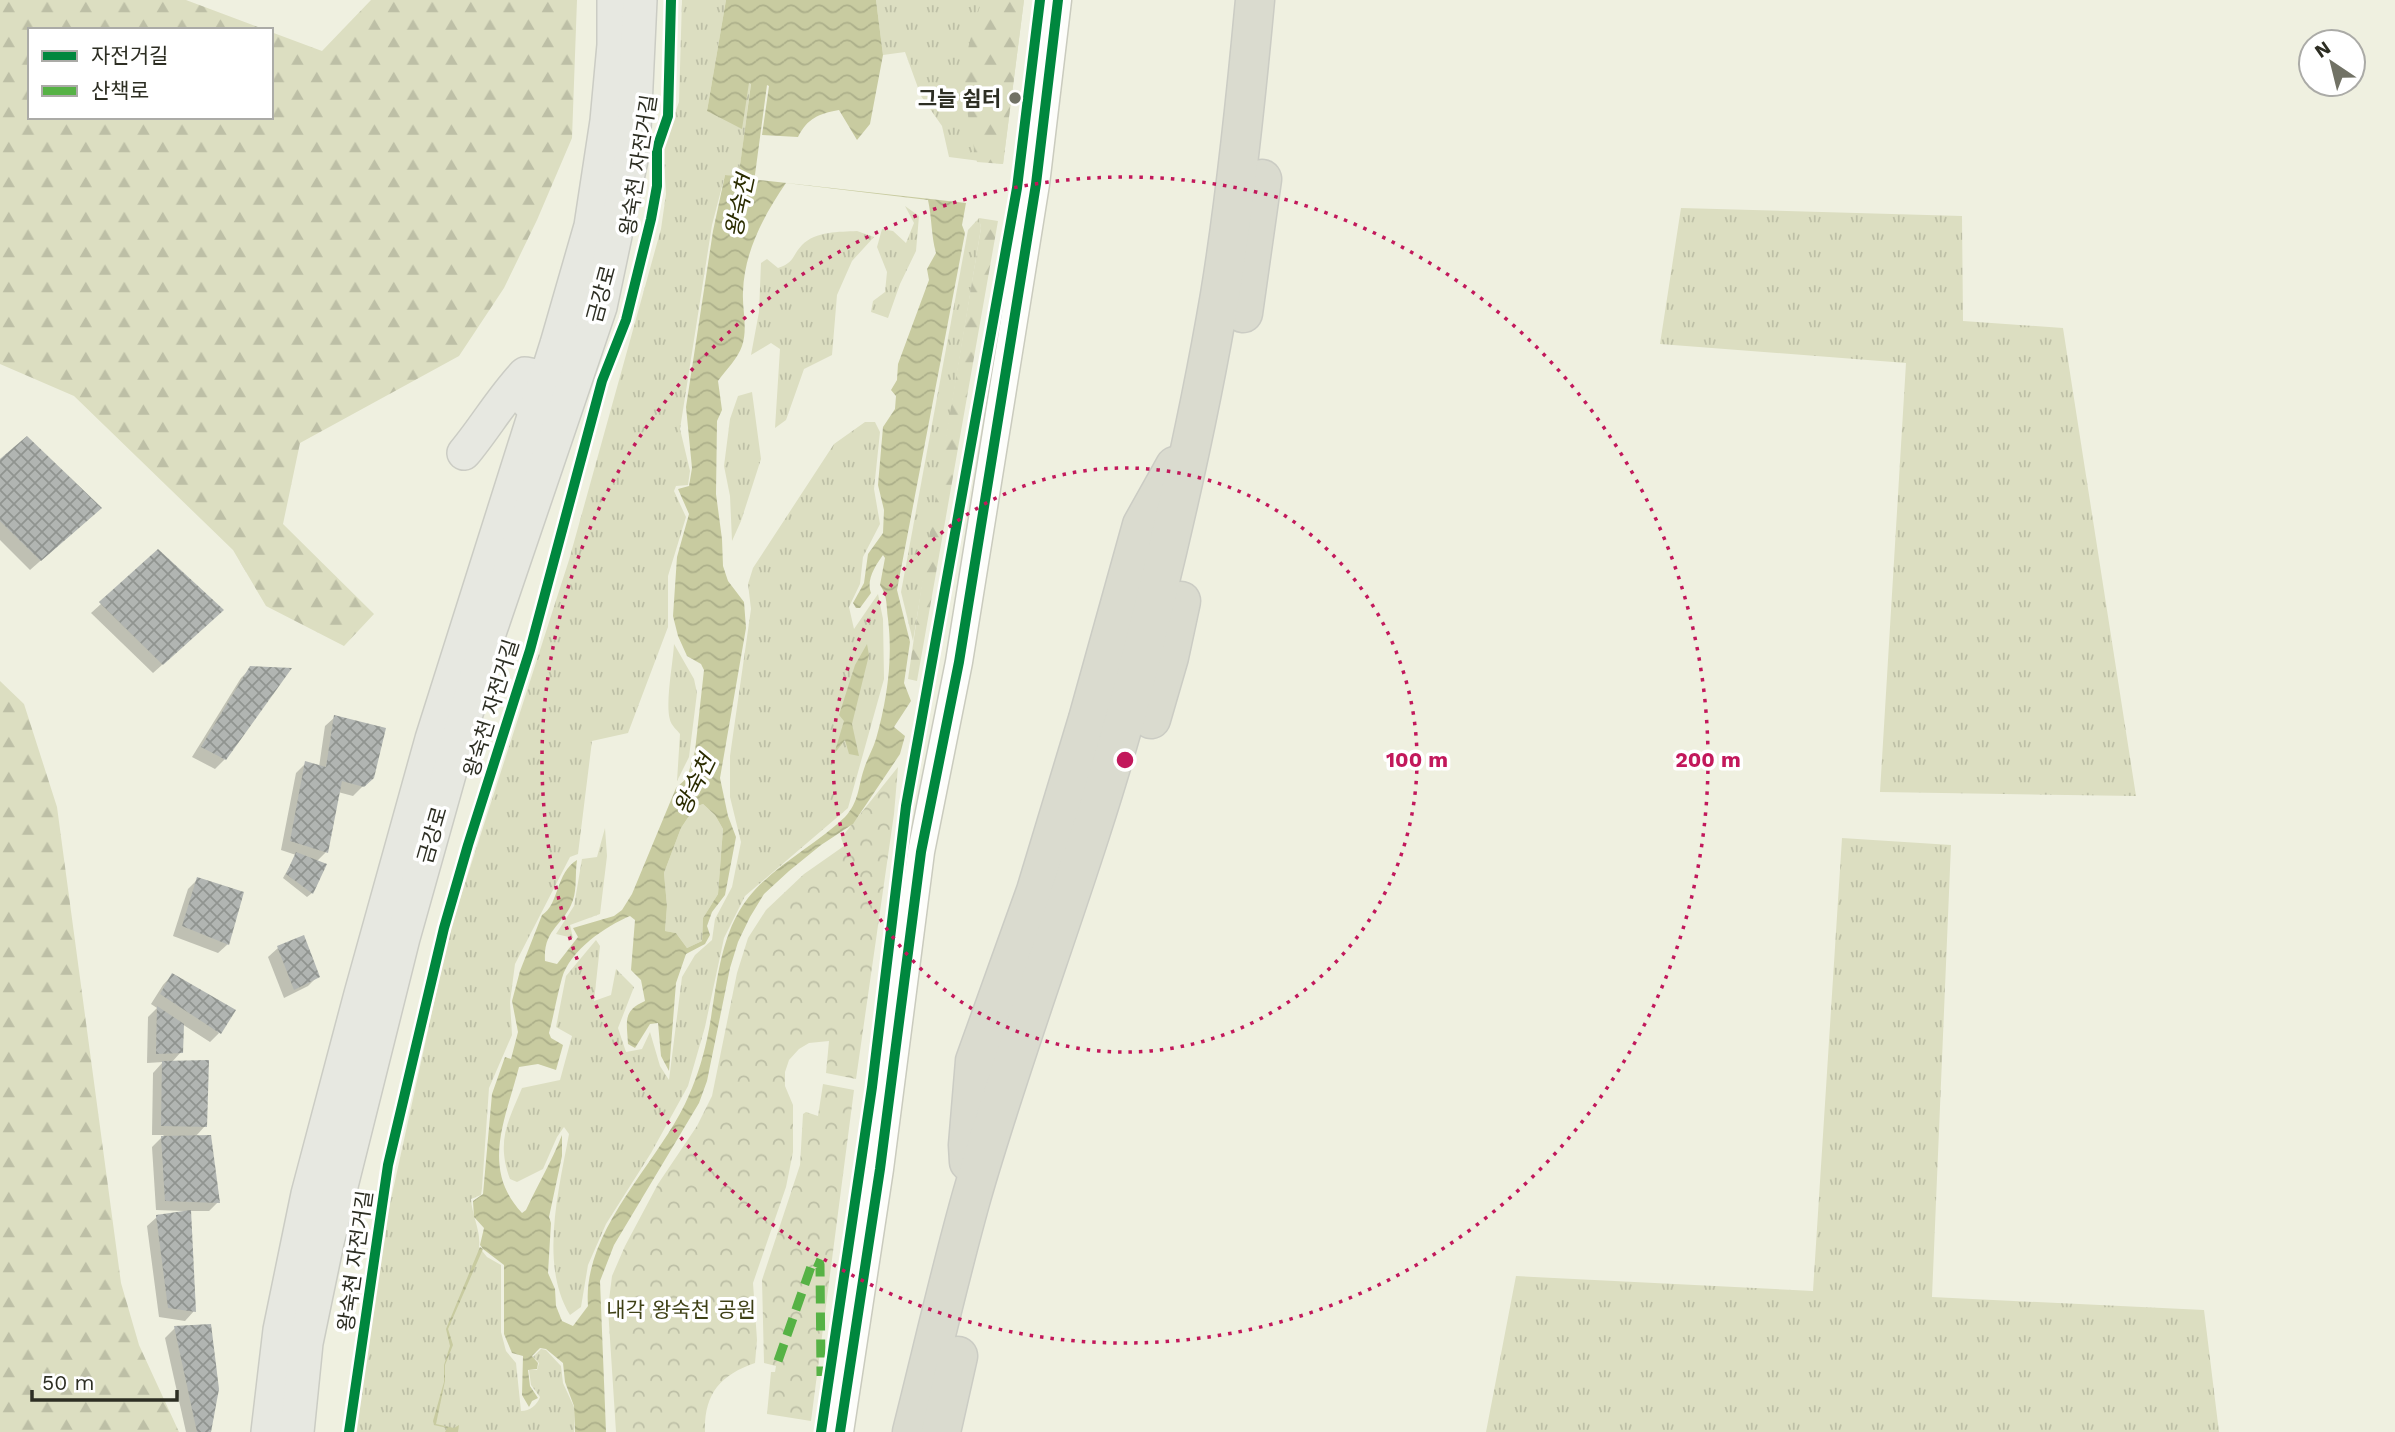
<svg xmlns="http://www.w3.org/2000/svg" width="2395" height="1432" viewBox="0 0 2395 1432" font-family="'Work Sans','Noto Sans KR',sans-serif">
<defs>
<pattern id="grass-tufts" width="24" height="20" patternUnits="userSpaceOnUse" patternTransform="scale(1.75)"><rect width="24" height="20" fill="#dcdec1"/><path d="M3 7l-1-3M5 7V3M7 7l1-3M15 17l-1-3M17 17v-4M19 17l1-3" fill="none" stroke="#bdbfa6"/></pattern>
<pattern id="forest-firs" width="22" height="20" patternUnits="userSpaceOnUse" patternTransform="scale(1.75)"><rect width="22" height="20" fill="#dcdec1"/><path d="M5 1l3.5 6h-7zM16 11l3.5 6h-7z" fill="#bdbfa6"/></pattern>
<pattern id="park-crowns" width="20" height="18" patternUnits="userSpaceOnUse" patternTransform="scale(1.75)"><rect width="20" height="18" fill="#dcdec1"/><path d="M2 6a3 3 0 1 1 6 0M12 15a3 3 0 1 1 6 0" fill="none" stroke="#bdbfa6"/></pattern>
<pattern id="water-waves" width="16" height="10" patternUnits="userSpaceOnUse" patternTransform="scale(1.75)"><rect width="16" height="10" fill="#c8cba0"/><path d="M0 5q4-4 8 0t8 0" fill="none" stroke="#acaf8a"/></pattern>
<pattern id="building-cross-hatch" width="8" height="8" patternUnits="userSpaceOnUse" patternTransform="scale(1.75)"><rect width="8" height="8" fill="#b1b5b2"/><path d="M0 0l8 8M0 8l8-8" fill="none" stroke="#909490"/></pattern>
</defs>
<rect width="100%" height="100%" fill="#eff0e0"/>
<g fill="url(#grass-tufts)">
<path d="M682,0h44l-19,111 42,-28h2l-13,98h-2v-4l-11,-2 -13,50 -32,204 10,42 -2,14 -12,1 -2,5 12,26 -18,59v51l-40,106 -36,8 -14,113 -8,3 -55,107 -5,38 2,33 -23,53 -7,100 -1,7 -10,4c1,17 10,31 8,48l8,10 14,8v67l5,19 10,12 5,48c9,0 16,-6 19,-14l-9,-12 -2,-15h8l2,-7 -6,-6 8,-8 5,1 15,16 2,17 11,24v25h-221l29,-192 68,-310 119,-370 92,-331 5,-35 -3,-50 16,-42z"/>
<path d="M876,0h148l-21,164 -54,-7 -7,-31 -21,-30 -16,-44 -22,3z"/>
<path d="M905,206l14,10 -3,35 -16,33 -12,34 -17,-6 2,-11 12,-9 2,-20 -10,-25 5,-18 11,2 13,12 8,-20z"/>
<path d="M1681,208l281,8 1,105 100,7 73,468 -256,-4 26,-429 -246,-19z"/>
<path d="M979,218l2,10 -68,413 -12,-49 67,-362z"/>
<path d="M857,231l17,6 -22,24 -15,34 -5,60 -28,14 -18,51 -11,8 5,-79 -9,-6 -20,12 8,-43 2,-49 6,-4 11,9c17,-6 13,-11 24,-23 14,-14 37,-13 55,-14z"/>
<path d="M752,392l9,67 -20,62 -9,20 -2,-45 -6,-30 6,-47 8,-23z"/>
<path d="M865,422h10l5,10 -6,57 6,35 -17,33 -3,27 -11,23 5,22 24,-35 5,25 1,60 -36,129 -103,88 -21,42 -19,89 -17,59 -37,67 -45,71 -18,41 -7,42 -11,8c-31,-50 -11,-126 -1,-181l-5,-7 -7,10 -14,32 -26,13 -7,-3c-14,-38 -2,-57 12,-91l38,-8 12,-44 -16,-9 10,-51 30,-36 4,6 -6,55 17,-6 5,-26 18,18 -16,41 8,24 16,-3 8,-17 10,34 9,14 13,-103 13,-22 17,-15 3,-21 17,-32 9,-45 -11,-45v-41l21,-147 -3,-25 5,-16 81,-124z"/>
<path d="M674,644l20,35 3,14 -8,64 -12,24 3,-47c-3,-4 -9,-9 -10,-14 -5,-17 3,-56 4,-76z"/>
<path d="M703,804l12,11 8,14 -5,65 -15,24 -1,23 -15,7 -11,-15 -11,-2 2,-25 -3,-33 17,-45 14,-21z"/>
<path d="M605,828l2,28 -7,58 -30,11 3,13 -17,-4 18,-28 8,-47 15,-2z"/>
<path d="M1842,838l109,7 -19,452 272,13 15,122h-733l30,-156 297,15z"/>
</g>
<g fill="url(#forest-firs)">
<path d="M0,0h186l80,30h-236v87h241v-85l51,19 49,-51h206l-5,138 -35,82 -33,68 -45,68 -159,87 -17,81 91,90 -30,32 -78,-40 -33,-56 -159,-154 -74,-32z"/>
<path d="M982,0h42l-21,164 -26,-2c-6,-30 -14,-63 -12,-93 2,-23 10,-47 17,-69z"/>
<path d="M979,218l19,3 -81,460 -9,-2 17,-117 56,-334z"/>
<path d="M0,681l24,23 33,103 64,476 18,62 40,87h-179z"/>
</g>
<g fill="url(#park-crowns)">
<path d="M898,767l-4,47 -38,265 -30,-6 3,-32 -20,2 -10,6 -10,11 -4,12v14l8,19v47l-7,35 -33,96 4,57 -2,23c-35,12 -51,31 -50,69h-89l-8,-124 4,-32 13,-30 33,-62 39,-58 15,-30 25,-123 11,-35 18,-28 38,-36 40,-28 -3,-8z"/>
<path d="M823,1084l31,6 -43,331 -44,-7 4,-42h4l1,-6 -12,-3 -2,-83 38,-115 3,-51 3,-2 12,4z"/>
</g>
<g fill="url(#water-waves)" fill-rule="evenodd">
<path d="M726,0h150l7,55 -13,69 -13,16 -18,-30c-21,4 -31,8 -41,27l-36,-2 7,-49 -2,-1 -13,97 5,-2 207,23 -4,22 3,8 -68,357 13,52 -6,41 7,18 -17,26 11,9 -5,18 -47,70 -32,21 -32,26 -25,23 -14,23 -12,25 -8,26 -23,113 -8,22 -85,142 -14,36 6,151h-31l-1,-26 -9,-24 -2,-19 -17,-14 -6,-1 -8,8 6,7 -1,6 -9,1 2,16 8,12 -6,3 -3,6 -7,-12 1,-39 -11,-3 -8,-19v-69l-21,-16 -35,80 5,16 -8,20v16l-9,43 18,4 5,-3 -1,7h-13l2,-4 -13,-3 -1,-4 11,-39v-17l6,-19 -4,-17 34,-82 3,2 -3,-4 4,-17 -10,-11 -1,-16 10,-7 9,-100 13,-37 6,2 7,-27 -6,-31 8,-30 22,-56c17,-10 14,-43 35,-55 -2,13 0,29 -4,40 -9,26 -30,28 -28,61l12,3 21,-27 -5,-9 41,-12 8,-6 10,-16 44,-106 11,-10 8,-27 9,-81 -3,-6 -14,-8 -9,-20 -5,-20 4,-59 12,-43 -11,-25 11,-3 3,-18 -6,-61 27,-176 12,-56 11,1v4h2l13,-96 -2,-1 -7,46 -35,-18zM786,183l142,17c4,18 3,35 8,53l-9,16 2,11 -31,84 -1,16 -6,10 5,6 -1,13 -12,18 -5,58 6,25 -1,23 -15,21 -4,29 -11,20 3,5h4l11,-15c-5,-13 4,-27 12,-38l2,3 -5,27c8,12 6,20 8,34 5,41 -1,81 -12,120 -3,10 -9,20 -12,30 -6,18 -5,33 -19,48 -30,29 -71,48 -97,81 -31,40 -31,95 -41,141 -5,23 -12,44 -22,65 -30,62 -103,128 -97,202l-15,20 -11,-5 -6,-15 -1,-17 -7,-16 3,-50 -2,-6 13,-61v-21c-10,26 -24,49 -36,75l-4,3c-42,-45 -16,-95 -3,-146l19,-3 18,6 7,-25 -12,-7 -2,-5c5,-19 8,-37 13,-55 8,-28 44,-52 68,-62l5,4 -4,50 10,10 4,21c-23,10 -18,21 -17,43l7,4 15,-24 8,-1 3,33 8,15 7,-88 10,-29 19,-10 5,-9 -3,-9 5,-14 13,-17 11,-58 -8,-21 -8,-38 26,-150 -2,-26 -16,-21 -5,-15 -1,-27 -6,-45 1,-73 5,-11 -4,-29c8,-11 20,-23 24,-35 6,-18 0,-36 1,-54 1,-40 21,-77 43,-109zM703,804l12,11 8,14 -5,65 -15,24 -1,23 -15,7 -11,-15 -11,-2 2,-25 -3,-33 17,-45 14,-21z"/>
<path d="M867,644l2,11 -17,69 7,32 -10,-2 -4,-14 -11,14 10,-33 -5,-6 16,-50z"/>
</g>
<g fill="#0003">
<path d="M1012,94h6l-3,11 -6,-1z"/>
<path d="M0,461l90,56 -60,53 -30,-30z"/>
<path d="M101,604l111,16 -59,53 -62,-60z"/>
<path d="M251,668l-26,91 -10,10 -23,-12 49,-79z"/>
<path d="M335,717l37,60 -19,19 -15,-4 -12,60 -10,10 -4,31 -5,4 -24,-19 13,-23 -15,-5 15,-77 10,-10 13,4 6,-41z"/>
<path d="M198,879l30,65 -10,9 -45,-17 15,-47z"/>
<path d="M278,948l40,28 -10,10 -24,12 -16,-41z"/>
<path d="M172,975l47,58 -9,9 -28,-18 -1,28 -10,11 34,63 -10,11 23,65 -9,9h-20l5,100 -9,10 -26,-4 -12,-91 10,-9 27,-4v-2l-28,-1 -4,-63 12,-12h-12l1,-62 10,-11 -16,1 1,-46 9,-9 -6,-4 12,-19z"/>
<path d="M175,1328l34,104h-23l-21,-94z"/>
</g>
<g fill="url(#building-cross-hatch)">
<path d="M27,436l75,72 -61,53 -41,-40v-62z"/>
<path d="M158,549l66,61 -61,55 -64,-63z"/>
<path d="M250,666l42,2 -66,92 -25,-13z"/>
<path d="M334,715l52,13 -12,50 -10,9 -22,-6 -14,72 -38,-12 15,-80 21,6z"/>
<path d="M296,852l31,12 -14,30 -27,-20z"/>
<path d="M197,877l47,15 -15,53 -47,-19z"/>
<path d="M304,935l16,42 -26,13 -17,-44z"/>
<path d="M172,973l64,37 -15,24 -61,-40z"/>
<path d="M157,1006l27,18 -1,29 -27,1z"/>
<path d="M209,1060l-2,67 -46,-1 1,-65z"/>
<path d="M211,1135l9,68 -55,-2 -4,-65z"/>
<path d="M191,1210l5,102 -28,-4 -12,-93z"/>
<path d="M211,1324l8,65 -8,43h-14l-23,-106z"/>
</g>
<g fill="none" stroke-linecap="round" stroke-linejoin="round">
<defs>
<path id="minor" d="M840,1432l40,-263 41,-317 38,-190 77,-478 22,-184"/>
<g id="major">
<path d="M464,453c21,-25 38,-55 61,-79l10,2 -7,26"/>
<path d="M268,1432l12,-102 28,-136 53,-200 71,-255 125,-395 34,-118 16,-105 7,-76v-45"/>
<path d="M297,1432l9,-89 21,-101 76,-304 84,-299 113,-332 33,-157 7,-150"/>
</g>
<g id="highway">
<path d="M1243,313l19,-134"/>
<path d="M1151,719l18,-62 12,-56"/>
<path d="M969,1162l-1,-17 7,-84 61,-170 52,-172 54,-194 33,-59"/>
<path d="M912,1432c20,-79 38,-159 60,-237 48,-167 113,-328 158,-495 35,-134 67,-269 90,-405 16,-98 26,-197 35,-295"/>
<path d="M941,1432l17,-76"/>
</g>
</defs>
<use href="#minor" stroke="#cacbbe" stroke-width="29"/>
<use href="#major" stroke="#cbccc4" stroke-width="36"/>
<use href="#highway" stroke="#cbccc4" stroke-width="41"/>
<use href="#minor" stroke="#fdfdfa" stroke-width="26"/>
<use href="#major" stroke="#e7e8e1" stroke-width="33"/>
<use href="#highway" stroke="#dadbcf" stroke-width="38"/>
<path stroke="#56b245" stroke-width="9" stroke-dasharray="18 9" stroke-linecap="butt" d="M778,1361l35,-100 7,3 1,112"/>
<defs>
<g id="cycleway">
<path d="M349,1432l39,-267 56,-237 24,-83 62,-195 72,-269 24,-61 25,-101 6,-33v-38l11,-32 3,-116"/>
<path d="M821,1432l51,-345 34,-281 111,-618 23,-188"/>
<path d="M840,1432l40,-263 41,-317 38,-190 77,-478 22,-184"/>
</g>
</defs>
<use href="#cycleway" stroke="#fff" stroke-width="15"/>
<use href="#cycleway" stroke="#00873e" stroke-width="10"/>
</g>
<g fill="none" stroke="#c2185b" stroke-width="3.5" stroke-dasharray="3.5 7">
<circle cx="1125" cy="760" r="292"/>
<circle cx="1125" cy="760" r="583"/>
</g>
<circle fill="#717265" stroke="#fff" stroke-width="2.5" cx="1015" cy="98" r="7"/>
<g text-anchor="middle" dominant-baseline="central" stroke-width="7" stroke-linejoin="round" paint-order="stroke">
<g font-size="21" font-weight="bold" fill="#2d2e23" stroke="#fff" text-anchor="end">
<text x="1001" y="98">그늘 쉼터</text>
</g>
<g font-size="21" fill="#2d2e23" stroke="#fff">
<text transform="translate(638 165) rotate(-81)">왕숙천 자전거길</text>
<text transform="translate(601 294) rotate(-75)">금강로</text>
<text transform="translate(491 708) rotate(-73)">왕숙천 자전거길</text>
<text transform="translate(432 835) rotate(-74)">금강로</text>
<text transform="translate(355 1261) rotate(-82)">왕숙천 자전거길</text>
</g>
<g font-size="21" fill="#3f4116" stroke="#fff">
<text x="681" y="1309">내각 왕숙천 공원</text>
</g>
<g font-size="23" font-style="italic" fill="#2b2c00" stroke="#fff">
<text transform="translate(740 206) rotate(-78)">왕숙천</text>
<text transform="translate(695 785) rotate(-64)">왕숙천</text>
</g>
</g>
<circle cx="1125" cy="760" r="10" fill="#c2185b" stroke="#fff" stroke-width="3.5"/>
<g font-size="21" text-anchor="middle" font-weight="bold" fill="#c2185b" stroke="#fff" stroke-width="7" stroke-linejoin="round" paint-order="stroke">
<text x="1417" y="767">100 m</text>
<text x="1708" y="767">200 m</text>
</g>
<rect x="28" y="28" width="245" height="91" fill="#ffffff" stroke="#ababa7" stroke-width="2"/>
<rect x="42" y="51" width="35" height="10" fill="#00873e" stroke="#ababa7" stroke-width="2"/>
<text x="91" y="63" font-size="21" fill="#2d2e23">자전거길</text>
<rect x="42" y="86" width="35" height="10" fill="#56b245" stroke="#ababa7" stroke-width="2"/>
<text x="91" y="98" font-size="21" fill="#2d2e23">산책로</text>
<g transform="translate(2332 63) rotate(325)"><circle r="33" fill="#ffffff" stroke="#ababa7" stroke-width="2"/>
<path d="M0-5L12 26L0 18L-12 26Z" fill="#717265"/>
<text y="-10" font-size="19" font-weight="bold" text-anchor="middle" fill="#2d2e23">N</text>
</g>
<path d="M32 1390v10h145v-10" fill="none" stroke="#2d2e23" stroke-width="3.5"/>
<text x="42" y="1390" font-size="21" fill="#2d2e23" stroke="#ffffff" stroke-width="5" paint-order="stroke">50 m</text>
</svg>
